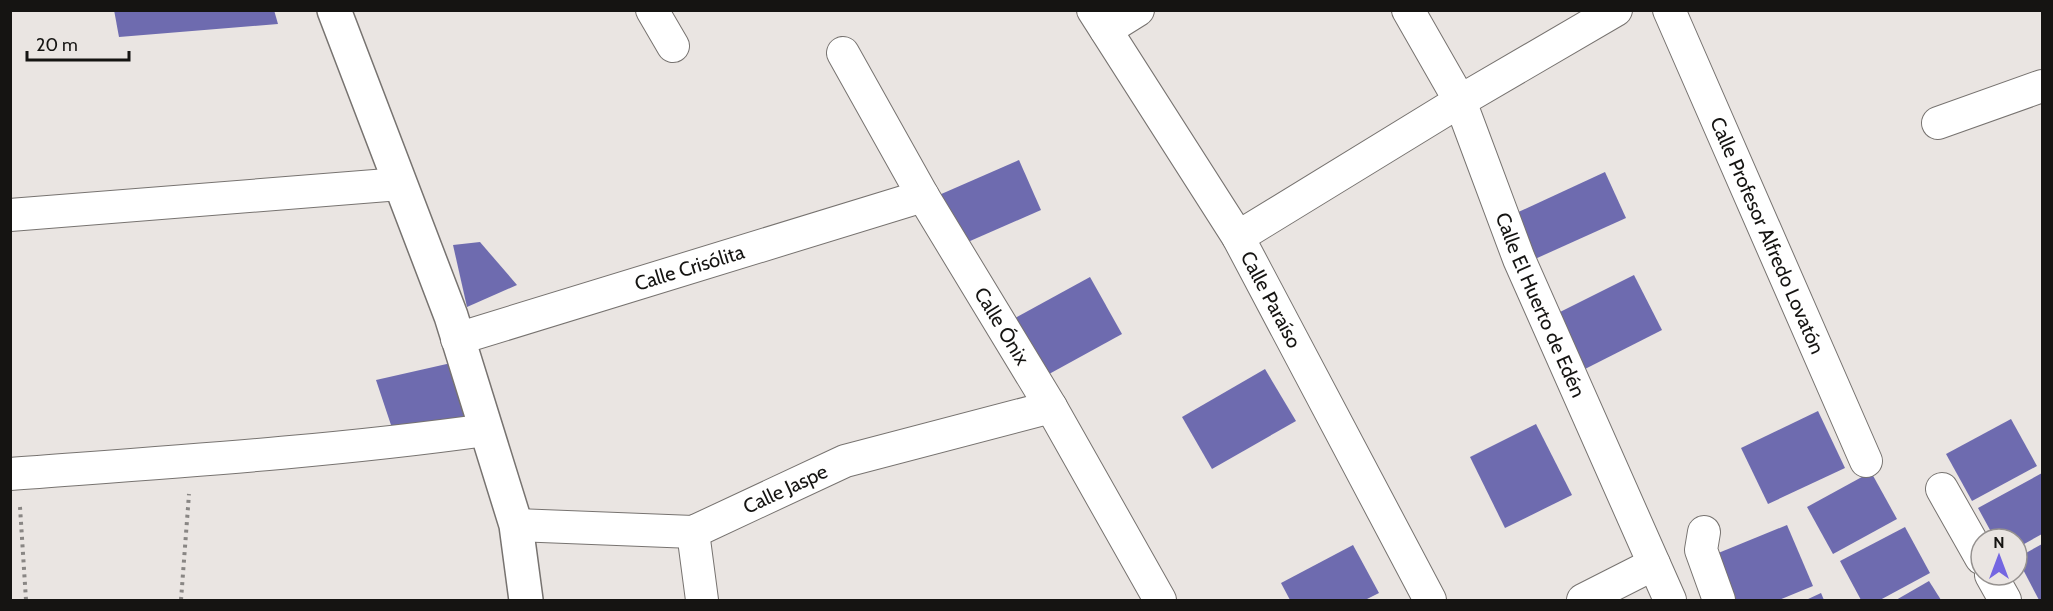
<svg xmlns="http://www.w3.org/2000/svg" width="2053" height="611" viewBox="0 0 2053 611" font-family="Cabin,sans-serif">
<rect width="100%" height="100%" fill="#eae5e2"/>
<g fill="#6e6baf">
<path d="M114,10h160l4,14 -159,13z"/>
<path d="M1019,160l22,50 -80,35 -22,-50z"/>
<path d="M1605,172l21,46 -91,41 -21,-45z"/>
<path d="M480,242l37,43 -50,22 -14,-62z"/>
<path d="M1634,275l28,55 -77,39 -29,-55z"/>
<path d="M1090,277l32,57 -82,45 -32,-57z"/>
<path d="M460,361l17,56 -81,23 -20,-60z"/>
<path d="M1265,369l31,52 -84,48 -30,-52z"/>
<path d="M1818,411l27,57 -77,36 -27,-56z"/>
<path d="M2011,419l26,47 -65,35 -26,-47z"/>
<path d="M1536,424l36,71 -67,33 -35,-71z"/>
<path d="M1871,472l26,47 -64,35 -26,-47z"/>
<path d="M2042,473v61l-25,14v-9h-22l-17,-31z"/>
<path d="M1787,525l26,61 -34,14h-49l-19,-44z"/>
<path d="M1905,527l25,46 -50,27h-19l-21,-39z"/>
<path d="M2042,544v56h-3l-22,-42z"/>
<path d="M1353,545l26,48 -14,7h-75l-9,-17z"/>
<path d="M1929,581l12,19h-45z"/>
<path d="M1821,593l3,7h-18z"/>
</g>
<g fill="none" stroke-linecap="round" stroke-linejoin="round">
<defs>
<g id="street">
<path d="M652,10l21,36"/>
<path id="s1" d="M1093,10l145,227 192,363"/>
<path id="s2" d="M1408,10l52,91 59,158 151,341"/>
<path id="s3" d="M1669,10l197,451"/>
<path d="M1106,30l32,-20"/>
<path id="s4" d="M843,53l80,143 128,211 109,193"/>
<path d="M1938,123l104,-37"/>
<path d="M10,215l390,-31"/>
<path d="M1238,237l222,-136 156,-91"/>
<path id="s5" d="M457,339l466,-143"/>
<path d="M10,474c159,-12 318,-22 476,-44"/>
<path d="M1942,489l39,69"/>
<path id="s6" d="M516,525l177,7 152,-71 206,-54"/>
<path d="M693,532l9,68"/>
<path d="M1704,532l-3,18 18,50"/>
<path d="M1991,575l14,25"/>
<path d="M1583,600l71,-36"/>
</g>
<path id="secondary" d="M334,10l117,306 65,209 10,75"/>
</defs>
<use href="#street" stroke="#777370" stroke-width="34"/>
<use href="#secondary" stroke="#777370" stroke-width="36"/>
<g stroke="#898684" stroke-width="4" stroke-dasharray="3 4.5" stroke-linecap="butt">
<path d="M20,507l6,93"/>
<path d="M181,600l8,-106"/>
</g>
<use href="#street" stroke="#fff" stroke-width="32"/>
<use href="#secondary" stroke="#fff" stroke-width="33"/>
</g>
<g text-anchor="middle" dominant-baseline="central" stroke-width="6" stroke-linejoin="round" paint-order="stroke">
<g font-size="20" fill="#151412" stroke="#eae5e2">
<text stroke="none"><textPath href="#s3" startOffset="246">Calle Profesor Alfredo Lovatón</textPath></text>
<text stroke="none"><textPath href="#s5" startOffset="243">Calle Crisólita</textPath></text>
<text stroke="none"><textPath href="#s1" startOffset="340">Calle Paraíso</textPath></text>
<text stroke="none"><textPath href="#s2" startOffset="324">Calle El Huerto de Edén</textPath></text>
<text stroke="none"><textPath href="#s4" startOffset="316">Calle Ónix</textPath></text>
<text stroke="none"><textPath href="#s6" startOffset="279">Calle Jaspe</textPath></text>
</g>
</g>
<rect width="2053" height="611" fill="none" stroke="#151412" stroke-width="24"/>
<g transform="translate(1999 557)"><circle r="28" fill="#eae5e2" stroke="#95918f" stroke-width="1.5"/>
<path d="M0-4.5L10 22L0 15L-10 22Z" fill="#7466e1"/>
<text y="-9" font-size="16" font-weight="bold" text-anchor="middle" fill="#151412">N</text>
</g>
<path d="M27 51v9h102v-9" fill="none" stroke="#151412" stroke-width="3"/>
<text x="36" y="51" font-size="18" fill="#151412" stroke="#eae5e2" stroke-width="4.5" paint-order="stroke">20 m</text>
</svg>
